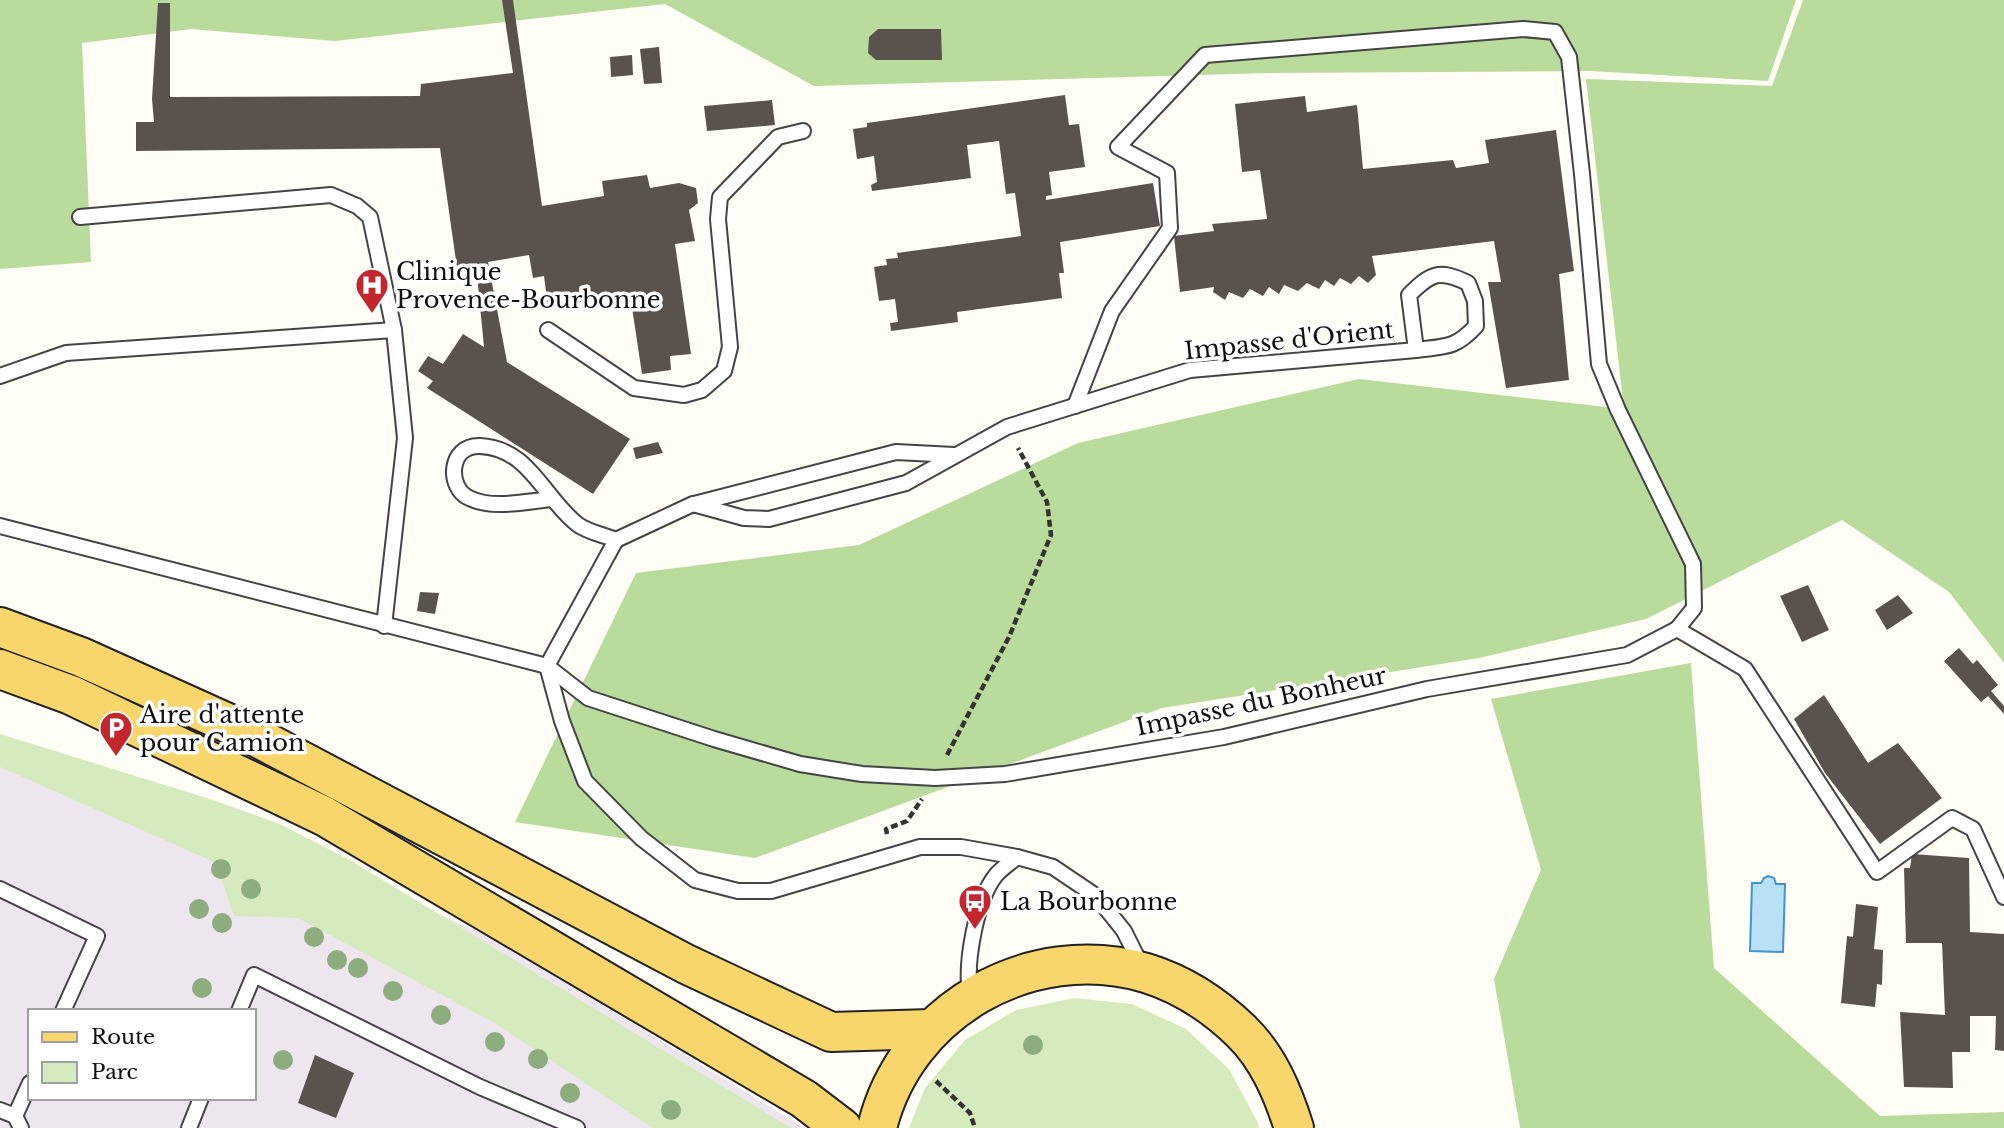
<svg xmlns="http://www.w3.org/2000/svg" width="2004" height="1128" viewBox="0 0 2004 1128" font-family="'Libre Baskerville',serif">
<rect width="100%" height="100%" fill="#fffdf5"/>
<path fill="#eee6ef" fill-rule="evenodd" d="M0,758l396,138 91,39 318,193h-805zM30,1011h224v87h-224z"/>
<g fill="#d5ebbd">
<path d="M0,734l213,66 69,25 66,34 443,269h-138l-155,-103 -200,-107 -64,-2 -18,-53 -216,-96z"/>
<path d="M1074,998l58,6 54,25 43,40 28,52 2,7h-350l16,-40 40,-48 51,-30z"/>
</g>
<g fill="#b9dc9c">
<path d="M0,0h1796l-28,81 -178,-10 -321,2 -455,13 -149,-82 -330,37 -144,-12 -109,14 9,219 -91,7z"/>
<path d="M1803,0h201v663l-55,-71 -107,-72 -196,99 -167,39 -317,50 -407,150 -240,-36 121,-249 223,-28 219,-102 281,-64 265,30 -38,-330 186,7z"/>
<path d="M1691,663l23,305 166,148 124,-4v16h-484l-26,-149 47,-109 -50,-171z"/>
</g>
<path fill="#b9e0f7" stroke="#3f96cf" stroke-width="2" d="M1768,876l6,2 2,6h9l-2,68 -33,-1 2,-68h9l3,-5z"/>
<g fill="#5a524d">
<path d="M502,0h11l29,206 62,-10 -2,-15 45,-6 3,13 29,-5 17,5 2,15 -9,7 6,31 -20,3 16,110 -21,2 1,14 -29,4 -12,-80 -82,13 -4,-31 -11,2 -4,-23 -41,7 19,100 123,77 -37,55 -166,-106 6,-7 -15,-10 10,-15 15,8 20,-30 21,13 -8,-83 -19,4 -17,-120 -304,3v-29h18l-2,-23 6,-96h12v94l250,-1 1,-12 92,-11z"/>
<path d="M878,29h63l1,31h-66l-8,-7 1,-16z"/>
<path d="M659,47l3,36 -18,1 -4,-35z"/>
<path d="M632,55l1,20 -22,2 -1,-20z"/>
<path d="M1065,95l4,30 10,-1 6,43 -36,5 3,23 -6,1v4l107,-17 7,43 -100,16 4,31h-5l3,25 -105,14 1,10 -67,9 -1,-8 8,-1 -3,-23 -16,2 -5,-34 13,-2 -1,-6 12,-1 -1,-5 124,-17 -6,-43 -9,1 -7,-53 -32,4 4,33 -99,13 -1,-6 6,-3 -3,-26 -17,3 -4,-30 14,-2v-4z"/>
<path d="M1305,96l2,16 50,-7 6,64 90,-9 3,8 33,-5 -4,-23 71,-10 18,141 -15,3 10,106 -63,8 -18,-106h13l-7,-41 -122,15 4,19 -8,8 -9,-7 -8,8 -11,-6 -6,8 -9,-6 -6,9 -12,-6 -9,8 -14,-6 -5,9 -10,-7 -6,9 -13,-7 -7,9 -14,-6 -4,8 -12,-8 1,-5 -34,5 -6,-56 40,-5 -2,-7 55,-5 -7,-49 -18,2 -7,-68z"/>
<path d="M772,100l3,25 -68,6 -3,-25z"/>
<path d="M658,442l5,11 -27,6 -3,-11z"/>
<path d="M1808,585l21,45 -27,12 -22,-46z"/>
<path d="M420,592l19,1 -4,21 -18,-3z"/>
<path d="M1898,595l15,18 -26,17 -12,-20z"/>
<path d="M1959,648l14,16 4,-4 21,25 -7,6 13,15v8l-16,-18 -7,6 -37,-41z"/>
<path d="M1824,695l44,68 30,-20 44,55 -62,46 -55,-71 -31,-54z"/>
<path d="M1912,854l57,4 1,74 34,2v117l-9,-1 1,-34h-26v36h-18l1,36 -49,-1 -4,-75 45,3 -3,-72h-36l-2,-75h6z"/>
<path d="M1856,904l22,3 -4,42 9,1 -1,35 -5,-1 -2,23 -34,-4 6,-67 6,1z"/>
<path d="M315,1055l39,18 -18,45 -38,-15z"/>
</g>
<g fill="none" stroke-linecap="round" stroke-linejoin="round">
<defs>
<g id="lane">
<path d="M80,217l251,-22 26,11 13,11 24,113 11,108 -21,188"/>
<path d="M548,330l86,58 50,7 18,-5 22,-19 6,-24 -12,-128 2,-22 58,-60 25,-6"/>
<path d="M0,376l66,-23 328,-23"/>
<path d="M1075,406l37,-95 58,-83 -3,-55 -49,-26 87,-92 318,-26 32,3 14,25 13,117 17,190 19,46 75,154 1,44 -17,21"/>
<path d="M553,499c-27,2 -59,11 -84,-1 -22,-10 -21,-53 11,-52 49,2 63,51 97,78 10,8 27,11 39,16"/>
<path d="M694,504l202,-52 58,3"/>
<path d="M0,526l547,140 41,32 126,41 86,25 62,10 73,4 70,-4 219,-37 203,-48 200,-34 50,-26 68,40 132,203 75,-54 21,11 31,68"/>
<path d="M616,540l77,-36 51,14 25,1 137,-36 101,-56 183,-57 226,-20c29,-4 39,-1 60,-24l-1,-25 -7,-18c-29,-14 -37,-10 -59,12l7,55"/>
<path d="M616,540l-69,126 15,55 23,60 56,57 54,42 43,11h33l149,-44h41l56,10 36,10 43,29 28,35 19,38"/>
<path d="M0,889l97,47 -34,75"/>
<path d="M970,994c-5,-31 6,-94 26,-119 6,-7 14,-12 21,-18"/>
<path d="M239,1011l15,-36 226,112 97,41"/>
<path d="M0,1110l15,6 6,12"/>
<path d="M15,1116l15,-33"/>
<path d="M189,1128l12,-30"/>
</g>
<g id="primary">
<path d="M0,627l81,30 162,73 443,234 145,68 100,-3"/>
<path d="M0,669l71,26 253,121 480,283 38,29"/>
<path d="M877,1128c28,-117 153,-189 269,-155 36,11 68,32 95,58 27,26 42,62 53,97"/>
</g>
</defs>
<use href="#lane" stroke="#444" stroke-width="18"/>
<use href="#primary" stroke="#222" stroke-width="42"/>
<g stroke="#333" stroke-width="4.5" stroke-dasharray="7 3.5" stroke-linecap="butt">
<path d="M947,755l62,-118 42,-102 -4,-33 -29,-54"/>
<path d="M887,834l-1,-5 21,-8 15,-22"/>
<path d="M936,1081l34,32 5,15"/>
</g>
<use href="#lane" stroke="#fff" stroke-width="14"/>
<use href="#primary" stroke="#f9d66b" stroke-width="38"/>
</g>
<g fill="#8dad7f">
<circle cx="221" cy="869" r="10"/>
<circle cx="251" cy="889" r="10"/>
<circle cx="199" cy="909" r="10"/>
<circle cx="222" cy="923" r="10"/>
<circle cx="314" cy="937" r="10"/>
<circle cx="337" cy="960" r="10"/>
<circle cx="358" cy="968" r="10"/>
<circle cx="202" cy="988" r="10"/>
<circle cx="393" cy="991" r="10"/>
<circle cx="441" cy="1015" r="10"/>
<circle cx="495" cy="1042" r="10"/>
<circle cx="1033" cy="1045" r="10"/>
<circle cx="538" cy="1059" r="10"/>
<circle cx="283" cy="1060" r="10"/>
<circle cx="570" cy="1093" r="10"/>
<circle cx="671" cy="1110" r="10"/>
</g>
<defs>
<symbol id="hospital-pin" viewBox="-11 -11 22 30"><path d="M0 17L-7.5 6A9.5 9.5 0 1 1 7.5 6Z" fill="#c4262e" stroke="#fff"/><path d="M-5-5h3v3.5h4V-5h3V5h-3V1.5h-4V5h-3Z" fill="#fff"/></symbol>
<symbol id="parking-pin" viewBox="-11 -11 22 30"><path d="M0 17L-7.5 6A9.5 9.5 0 1 1 7.5 6Z" fill="#c4262e" stroke="#fff"/><path d="M-3.5-5.5H1a3.5 3.5 0 0 1 0 7H-1V5.5H-3.5ZM-1-3.4V-.6H.8a1.4 1.4 0 0 0 0-2.8Z" fill="#fff"/></symbol>
<symbol id="bus-pin" viewBox="-11 -11 22 30"><path d="M0 17L-7.5 6A9.5 9.5 0 1 1 7.5 6Z" fill="#c4262e" stroke="#fff"/><path d="M-5-6H5V4H4V6H2V4H-2V6H-4V4H-5ZM-3.5-4V0h7V-4ZM-3.5 1.2v1.5H-2V1.2ZM2 1.2v1.5H3.5V1.2Z" fill="#fff"/></symbol>
</defs>
<g fill-rule="evenodd">
<use href="#hospital-pin" x="353" y="266" width="38" height="52"/>
<use href="#parking-pin" x="97" y="709" width="38" height="52"/>
<use href="#bus-pin" x="956" y="882" width="38" height="52"/>
</g>
<g text-anchor="middle" dominant-baseline="central" stroke-width="7" stroke-linejoin="round" paint-order="stroke">
<g font-size="24" fill="#111" stroke="#fff" text-anchor="start">
<text x="396" y="271">Clinique<tspan x="396" dy="28">Provence-Bourbonne</tspan></text>
<text x="140" y="714">Aire d'attente<tspan x="140" dy="28">pour Camion</tspan></text>
<text x="1000" y="901">La Bourbonne</text>
</g>
<g font-size="24" fill="#111" stroke="#fff">
<text transform="translate(1289 340) rotate(-6)">Impasse d'Orient</text>
<text transform="translate(1261 701) rotate(-12)">Impasse du Bonheur</text>
</g>
</g>
<rect x="28" y="1009" width="228" height="91" fill="#ffffff" stroke="#a0a0a0" stroke-width="2"/>
<rect x="42" y="1032" width="35" height="10" fill="#f9d66b" stroke="#a0a0a0" stroke-width="2"/>
<text x="91" y="1044" font-size="21" fill="#111111">Route</text>
<rect x="42" y="1062" width="35" height="21" fill="#d5ebbd" stroke="#a0a0a0" stroke-width="2"/>
<text x="91" y="1079" font-size="21" fill="#111111">Parc</text>
</svg>
